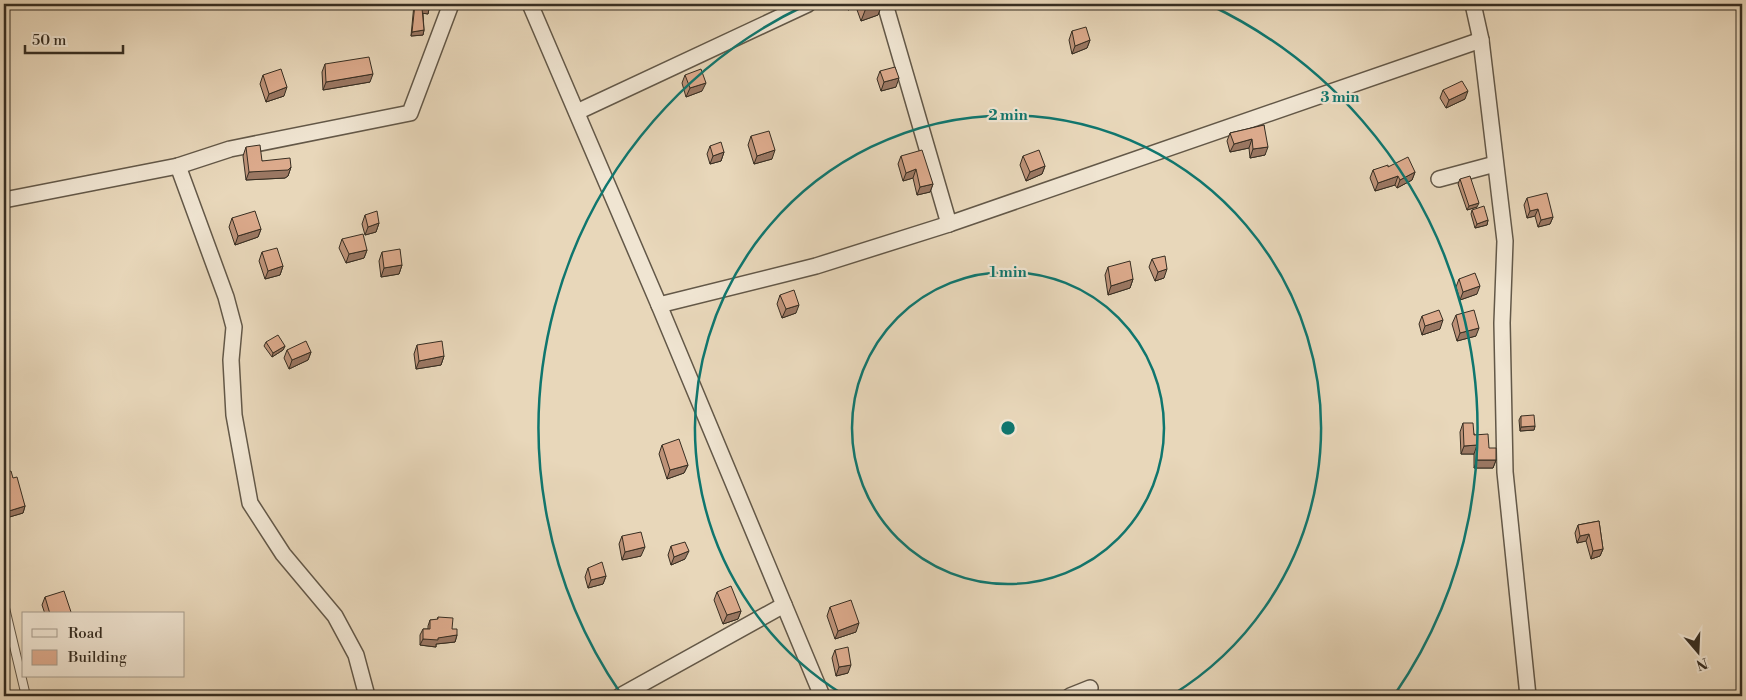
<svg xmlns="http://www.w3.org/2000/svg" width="1746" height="700" viewBox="0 0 1746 700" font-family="'Libre Bodoni',serif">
<rect width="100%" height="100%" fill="#e8d7ba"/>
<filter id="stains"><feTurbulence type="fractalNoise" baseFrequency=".004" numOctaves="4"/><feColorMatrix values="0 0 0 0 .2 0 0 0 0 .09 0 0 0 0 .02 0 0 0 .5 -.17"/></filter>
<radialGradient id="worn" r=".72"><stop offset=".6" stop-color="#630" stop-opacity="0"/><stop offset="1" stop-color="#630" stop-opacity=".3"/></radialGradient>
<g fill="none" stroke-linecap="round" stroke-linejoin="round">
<defs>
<path id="service" d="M4,604l22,92"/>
<g id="minor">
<path d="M530,4l129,301 163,391"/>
<path d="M885,4l64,220 532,-184"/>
<path d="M1473,4l8,36 24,201 -3,82 3,149 23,224"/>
<path d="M577,112l231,-108"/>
<path d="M178,166l48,131 8,30 -3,33 3,55 16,88 33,51 52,62 21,39 11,41"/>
<path d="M1439,179l56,-15"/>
<path d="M4,200l174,-34 52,-17 180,-36 41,-109"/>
<path d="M659,305l157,-39 133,-42"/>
<path d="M620,696l164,-91"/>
<path d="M1070,696l20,-8"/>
</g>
</defs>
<use href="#service" stroke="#635848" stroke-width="10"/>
<use href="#minor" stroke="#635848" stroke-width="18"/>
<use href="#service" stroke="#f0e5d2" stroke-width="8"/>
<use href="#minor" stroke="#f0e5d2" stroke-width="15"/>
</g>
<g fill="#bd9278" stroke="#372e22">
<path d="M414,4h16l-2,10 -5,-1 1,17 -1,5 -12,1z"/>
<path d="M846,4h36l-4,11 -17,6 -5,-14 -8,3z"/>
<path d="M1072,31l18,9 -3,8 -15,6 -3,-14z"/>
<path d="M325,64l45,18 -47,8 -1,-18z"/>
<path d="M880,71l16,16 -15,4 -4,-12z"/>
<path d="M263,75l21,21 -18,6 -6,-18z"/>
<path d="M685,75l17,16 -16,6 -4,-14z"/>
<path d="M1443,90l22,9 -19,9 -6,-10z"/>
<path d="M1264,125l1,30 -15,3 -1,-10 -19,4 -3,-11 3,-8z"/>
<path d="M751,136l21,23 -18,5 -6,-19z"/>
<path d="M710,146l14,6 -3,9 -11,3 -3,-10z"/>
<path d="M246,147l16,14 29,6 -3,9 -3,2 -39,2 -3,-24z"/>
<path d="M901,156l32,28 -3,8 -13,3 -4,-17 -10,3 -5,-17z"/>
<path d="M1023,156l22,10 -3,8 -16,7 -6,-16z"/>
<path d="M1388,167l27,5 -3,8 -15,8 -2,-3 -20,6 -5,-13 3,-8z"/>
<path d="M1460,179l17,28 -10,3 -9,-26z"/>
<path d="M1527,198l26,19 -3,7 -12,3 -3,-11 -8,2 -3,-13z"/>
<path d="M1472,210l16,10 -1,5 -12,3 -4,-14z"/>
<path d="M365,215l14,8 -3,9 -11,3 -3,-11z"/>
<path d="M232,218l29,11 -3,8 -23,8 -6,-18z"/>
<path d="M342,239l25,11 -3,8 -18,5 -7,-15z"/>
<path d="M262,252l21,14 -3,9 -15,4 -6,-18z"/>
<path d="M382,252l20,13 -3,9 -18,3 -2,-16z"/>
<path d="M1152,259l12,19 -9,3 -6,-14z"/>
<path d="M1108,267l25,12 -3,9 -22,7 -3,-20z"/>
<path d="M1459,279l18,15 -17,6 -4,-13z"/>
<path d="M780,295l16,18 -14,5 -5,-14z"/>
<path d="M1456,315l20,21 -19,5 -5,-17z"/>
<path d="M1422,316l18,13 -18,6 -3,-11z"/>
<path d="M266,342l19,4 -2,4 -11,7 -8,-11z"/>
<path d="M417,345l27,11 -3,9 -25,4 -2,-15z"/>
<path d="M287,350l24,2 -3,8 -19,9 -5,-11z"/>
<path d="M1521,416l14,10 -1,4 -14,1 -1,-11z"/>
<path d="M1463,423l26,25 7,12 -3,8h-19v-14h-13l-1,-22z"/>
<path d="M662,445l26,20 -4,8 -17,6 -8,-25z"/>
<path d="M4,473l9,5 12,28 -2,7 -17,5 -2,-9z"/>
<path d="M1599,521l4,28 -3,7 -9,3 -5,-18 -9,2 -2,-10 3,-8z"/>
<path d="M622,536l19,20 -19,4 -3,-16z"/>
<path d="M671,546l14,13 -14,6 -3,-10z"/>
<path d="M588,568l18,8 -3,8 -15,4 -3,-11z"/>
<path d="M717,592l24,19 -3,8 -15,5 -9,-24z"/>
<path d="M45,597l26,15 -1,2h-25l-3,-9z"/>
<path d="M830,607l26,25 -21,7 -8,-23z"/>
<path d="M438,617l14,12 5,6 -2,7 -19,2v3l-16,-2v-10l3,-6h5v-3l2,-6h7z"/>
<path d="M835,650l13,23 -12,3 -4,-18z"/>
</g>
<g fill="#9a7762" stroke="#372e22">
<path d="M850,4h8l-2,3 -8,3z"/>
<path d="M878,4h4l-4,11 -17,6 5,-13z"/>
<path d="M422,8l7,1 -1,5 -7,-1z"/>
<path d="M424,30l-1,5 -12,1 1,-4z"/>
<path d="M1090,40l-3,8 -15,6 3,-8z"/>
<path d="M373,74l-3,8 -47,8 3,-8z"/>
<path d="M899,78l-3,9 -15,4 3,-9z"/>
<path d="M706,83l-4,8 -16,6 4,-9z"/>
<path d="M287,87l-3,9 -18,6 3,-8z"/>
<path d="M1468,91l-3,8 -19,9 3,-8z"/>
<path d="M1252,139l-3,9 -19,4 4,-8z"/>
<path d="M1268,147l-3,8 -15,3 3,-9z"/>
<path d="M775,150l-3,9 -18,5 3,-8z"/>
<path d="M724,152l-3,9 -11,3 3,-8z"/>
<path d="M1045,166l-3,8 -16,7 4,-9z"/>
<path d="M291,167l-3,9 -3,2 -39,2 3,-8z"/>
<path d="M916,169l-3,9 -10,3 3,-8z"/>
<path d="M1415,172l-3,8 -15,8 3,-8z"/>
<path d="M1398,176l-3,9 -20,6 3,-8z"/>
<path d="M933,184l-3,8 -13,3 3,-8z"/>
<path d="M1479,203l-2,4 -10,3 2,-4z"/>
<path d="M1538,209l-3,7 -8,2 3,-7z"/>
<path d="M1553,217l-3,7 -12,3 3,-7z"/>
<path d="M1488,220l-1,5 -12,3 2,-4z"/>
<path d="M379,223l-3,9 -11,3 3,-8z"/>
<path d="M261,229l-3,8 -23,8 3,-9z"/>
<path d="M367,250l-3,8 -18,5 3,-9z"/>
<path d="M402,265l-3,9 -18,3 3,-9z"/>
<path d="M283,266l-3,9 -15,4 3,-8z"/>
<path d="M1167,269l-3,9 -9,3 3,-9z"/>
<path d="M1133,279l-3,9 -22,7 3,-9z"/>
<path d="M1480,286l-3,8 -17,6 3,-8z"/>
<path d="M799,305l-3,8 -14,5 4,-9z"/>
<path d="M1443,320l-3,9 -18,6 3,-9z"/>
<path d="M1479,328l-3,8 -19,5 3,-8z"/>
<path d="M285,346l-2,4 -11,7 1,-4z"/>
<path d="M311,352l-3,8 -19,9 3,-9z"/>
<path d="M444,356l-3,9 -25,4 3,-8z"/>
<path d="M1535,426l-1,4 -14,1 1,-4z"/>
<path d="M1477,445l-3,9h-13l3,-8z"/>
<path d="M1477,460h19l-3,8h-19z"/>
<path d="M688,465l-4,8 -17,6 3,-9z"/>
<path d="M25,506l-2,7 -17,5 3,-7z"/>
<path d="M1589,534l-3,7 -9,2 3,-7z"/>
<path d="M645,547l-4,9 -19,4 3,-8z"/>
<path d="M1603,549l-3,7 -9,3 2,-8z"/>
<path d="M689,551l-4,8 -14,6 3,-8z"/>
<path d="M606,576l-3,8 -15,4 3,-8z"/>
<path d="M741,611l-3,8 -15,5 4,-9z"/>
<path d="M859,623l-3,9 -21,7 3,-8z"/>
<path d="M457,635l-2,7 -19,2v3l-16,-2 3,-6z"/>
<path d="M851,665l-3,8 -12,3 3,-9z"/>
</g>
<g fill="#dcaa8c" stroke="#372e22">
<path d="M415,4h15l-1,5 -7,-1 2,22 -12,2z"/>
<path d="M864,4h14l-12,4z"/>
<path d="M1086,27l4,13 -15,6 -3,-15z"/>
<path d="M369,57l4,17 -47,8 -1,-18z"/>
<path d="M895,67l4,11 -15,4 -4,-11z"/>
<path d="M281,69l6,18 -18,7 -6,-19z"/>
<path d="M701,69l5,14 -16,5 -5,-13z"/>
<path d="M1462,81l6,10 -19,9 -6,-10z"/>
<path d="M1264,125l4,22 -15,2 -1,-10 -18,5 -4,-11z"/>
<path d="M769,131l6,19 -18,6 -6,-20z"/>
<path d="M721,142l3,10 -11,4 -3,-10z"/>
<path d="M260,145l2,16 28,-3 1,9 -3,3 -39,2 -3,-25z"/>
<path d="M922,150l11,34 -13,3 -4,-18 -10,4 -5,-17z"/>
<path d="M1039,150l6,16 -15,6 -7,-16z"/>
<path d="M1408,157l7,15 -15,8 -2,-4 -20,7 -5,-13 15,-5v2z"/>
<path d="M1470,176l9,27 -10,3 -9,-27z"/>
<path d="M1547,193l6,24 -12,3 -3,-11 -8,2 -3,-13z"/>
<path d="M1484,206l4,14 -11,4 -5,-14z"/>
<path d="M255,211l6,18 -23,7 -6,-18z"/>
<path d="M377,211l2,12 -11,4 -3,-12z"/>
<path d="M363,234l4,16 -18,4 -7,-15z"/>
<path d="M277,248l6,18 -15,5 -6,-19z"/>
<path d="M400,249l2,16 -18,3 -2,-16z"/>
<path d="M1165,256l2,13 -9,3 -6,-13z"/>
<path d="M1130,261l3,18 -22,7 -3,-19z"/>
<path d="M1475,273l5,13 -17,6 -4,-13z"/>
<path d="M794,290l5,15 -13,4 -6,-14z"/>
<path d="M1439,310l4,10 -18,6 -3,-10z"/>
<path d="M1474,310l5,18 -19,5 -4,-18z"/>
<path d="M278,335l7,11 -12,7 -7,-11z"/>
<path d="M306,341l5,11 -19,8 -5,-10z"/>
<path d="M442,341l2,15 -25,5 -2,-16z"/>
<path d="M1534,415l1,11 -14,1v-11z"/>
<path d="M1463,423h10l1,12 14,-1 1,14h7v12h-19v-15l-13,1z"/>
<path d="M679,439l9,26 -18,5 -8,-25z"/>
<path d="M11,471l2,7 4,-1 8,29 -16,5 -5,-18v-20z"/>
<path d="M1599,521l4,28 -10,2 -4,-17 -9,2 -2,-11z"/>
<path d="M641,532l4,15 -20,5 -3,-16z"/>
<path d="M685,542l4,9 -15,6 -3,-11z"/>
<path d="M602,562l4,14 -15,4 -3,-12z"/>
<path d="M731,586l10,25 -14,4 -10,-23z"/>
<path d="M64,591l7,21 -5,2h-16l-5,-17z"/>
<path d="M851,600l8,23 -21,8 -8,-24z"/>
<path d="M438,617l15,1 -1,11h5v6l-19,3v2l-15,-1v-10h7v-9l8,-1z"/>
<path d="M848,647l3,18 -12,2 -4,-17z"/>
<path d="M22,692l1,4h-15z"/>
</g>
<g fill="none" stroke="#0f766e" stroke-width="2.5">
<circle cx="1008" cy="428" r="156"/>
<path d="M844 695A313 313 0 1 1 1172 695"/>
<path d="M621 694A469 469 0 0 1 806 5M1210 5A469 469 0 0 1 1395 694"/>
</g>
<circle cx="1008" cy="428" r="8" fill="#0f766e" stroke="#f0e5d2" stroke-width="2.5"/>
<g font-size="15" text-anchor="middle" font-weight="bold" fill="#0f766e" stroke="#f0e5d2" stroke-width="4.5" stroke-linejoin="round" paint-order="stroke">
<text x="1340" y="102">3 min</text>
<text x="1008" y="120">2 min</text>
<text x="1008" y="277">1 min</text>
</g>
<rect width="1746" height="700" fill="none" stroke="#e8d7ba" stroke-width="20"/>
<rect x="5" y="5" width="1736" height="690" fill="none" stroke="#372e22" stroke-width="2.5"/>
<rect x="10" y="10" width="1726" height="680" fill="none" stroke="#372e22"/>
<rect x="22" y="612" width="162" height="65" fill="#f0e5d2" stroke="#a69c8c"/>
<rect x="32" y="629" width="25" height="8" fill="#f0e5d2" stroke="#a69c8c"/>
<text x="68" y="638" font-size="15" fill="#372e22">Road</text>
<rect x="32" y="650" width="25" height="15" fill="#dcaa8c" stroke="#a69c8c"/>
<text x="68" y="662" font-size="15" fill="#372e22">Building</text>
<g transform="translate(1698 652) rotate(161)" stroke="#f0e5d2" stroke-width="4" paint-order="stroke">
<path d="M0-4L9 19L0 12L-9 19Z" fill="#372e22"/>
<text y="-8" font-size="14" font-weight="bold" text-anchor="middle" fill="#372e22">N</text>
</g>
<path d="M25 45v8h98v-8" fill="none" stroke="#372e22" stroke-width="2.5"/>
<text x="32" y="45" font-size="15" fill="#372e22" stroke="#f0e5d2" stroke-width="4" paint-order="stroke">50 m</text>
<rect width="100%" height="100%" filter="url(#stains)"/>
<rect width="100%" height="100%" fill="url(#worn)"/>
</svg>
